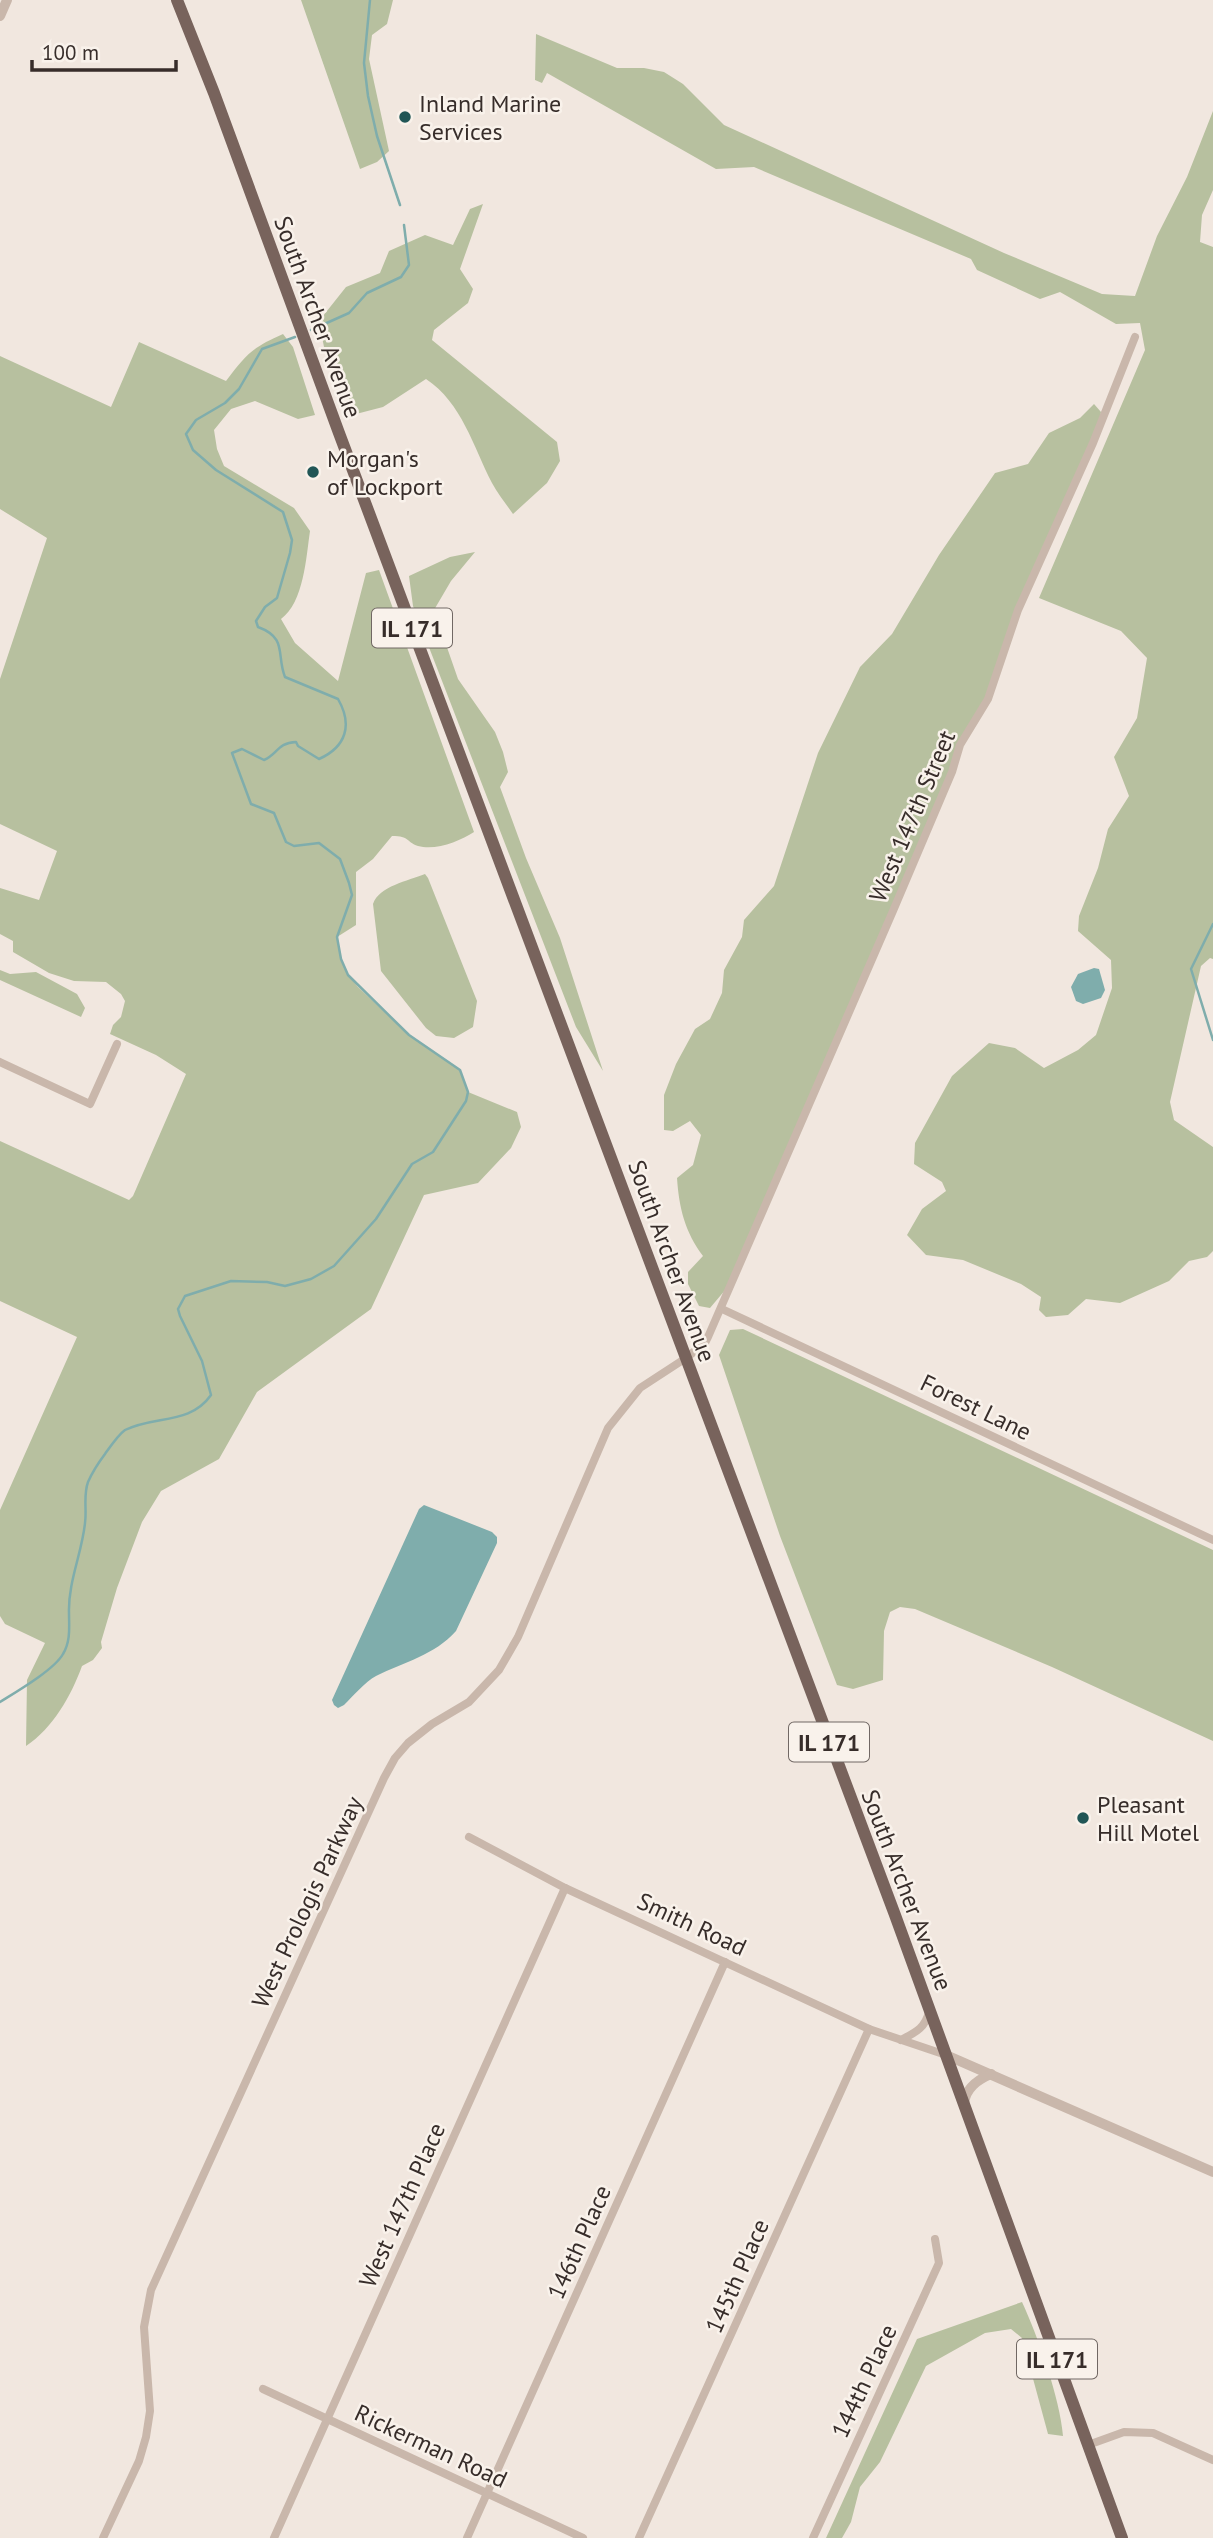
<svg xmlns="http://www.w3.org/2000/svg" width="1213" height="2538" viewBox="0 0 1213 2538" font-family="'PT Sans',sans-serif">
<rect width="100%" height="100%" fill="#f1e7df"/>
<g fill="#b7c09f">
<path d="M301,0h92l-6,24 -15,11 -3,24 20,92 -12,11 -17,7z"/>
<path d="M536,34l81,34h27l20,4 19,12 41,41 280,128 98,41 33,2 22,-60 30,-59 26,-66v79l-11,25 -2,27 13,5v712l-3,-1 -9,8 -31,136 4,18 39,27v104l-6,6 -18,4 -20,20 -49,22 -34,-4 -18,16 -22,2 -7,-7 2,-13 -20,-13 -58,-24 -37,-5 -19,-20 15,-26 24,-18 -4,-9 -28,-18 1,-21 37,-67 37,-33 26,5 29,20 34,-18 18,-15 16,-47 -1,-28 -33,-29 1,-15 19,-48 10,-39 21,-33 -15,-39 23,-39 10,-60 -26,-27 -82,-33 106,-248 -5,-27 -24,1 -56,-32 -20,7 -63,-29 -6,-11 -217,-92 -38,2 -169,-96 -5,10 -7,-3z"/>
<path d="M483,204l-23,65 13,20 -5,14 -34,27 -2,10 125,102 3,19 -13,22 -34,31c-7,-10 -15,-20 -21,-31 -19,-37 -30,-80 -66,-104l-43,28 -27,7 -32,-67 -5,-26 27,-34 34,-14 9,-22 36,-16 28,10 17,-36z"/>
<path d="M283,334l10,13 22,68 -17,4 -43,-18 -24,8 -17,21 3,19 7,17 70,42 16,23c-4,27 -6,71 -29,88l14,24 43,38 28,-108 13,-3 95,262c-14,9 -38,19 -56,14 -12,-4 -8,-10 -26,-10l-19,23 -17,13v53l-19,12 4,22 7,16 10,12 51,48 51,35 8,22 49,20 4,15 -10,21 -33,35 -54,12 -53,114 -114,83 -38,67 -58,32 -19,31 -25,66 -16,54 1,6 -9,12 -11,6c-11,30 -29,62 -56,80l1,-66 18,-37 -40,-19 -5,-8v-106l77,-173 -77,-36v-160l129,59 4,-4 53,-122 -30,-19 -46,-21 3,-9 8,-8 4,-16 -4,-7 -15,-12 -32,-1 -25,-8 -36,-21v-11l-13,-7v-46l39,12 18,-49 -57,-27v-145l47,-141 -47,-29v-153l111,51 28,-65 87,39c20,-26 25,-33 57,-47z"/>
<path d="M1094,404l7,8 -3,19 -80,179 -22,70 -23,41 -247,568 -16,19 -11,-2 -11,-22v-12l15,-16c-18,-24 -24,-48 -26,-78l16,-13 8,-30 -11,-14 -17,10 -9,-1v-35l12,-31 19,-35 15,-10 12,-26 2,-23 18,-33 2,-17 30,-34 44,-133 42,-86 32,-33 47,-79 56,-82 33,-9 21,-31 31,-15z"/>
<path d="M475,552l-24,29 -17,29 24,69 37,53 8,20 5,20 -8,15 26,71 34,80 43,133 -27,-44 -163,-421 -4,-30 41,-19z"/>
<path d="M425,874l3,4 49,123 -4,26 -19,11 -18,-2 -10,-8 -45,-57 -8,-67c6,-18 35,-23 52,-30z"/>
<path d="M0,970l10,4 26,-2 41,22 8,14 -4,9 -81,-37z"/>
<path d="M743,1329l470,221v191l-161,-74 -137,-58 -15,-2 -10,5 -6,19 -1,49 -30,9 -16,-4 -57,-149 -61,-181 11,-25z"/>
<path d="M1022,2302c16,35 38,96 41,134l-15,-2 -26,-96 -11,-9 -26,4 -59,33 -46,96 -20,25 -9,35 -9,16h-16l91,-199z"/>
</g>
<g fill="#7fadac">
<path d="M1094,968l5,1 6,21 -4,8 -18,6 -7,-3 -5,-14 7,-13z"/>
<path d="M424,1505l68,27 5,5v6l-41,88c-21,24 -52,31 -80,45 -11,6 -23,20 -32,29l-6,3 -4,-3 -2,-5 87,-191z"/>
</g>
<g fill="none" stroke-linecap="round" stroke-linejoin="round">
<g stroke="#7fadac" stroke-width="2.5">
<path d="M370,0l-6,63 4,33 9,40 23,69"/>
<path d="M311,330l38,-17 18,-20 34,-16 8,-12 -5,-40"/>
<path d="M1213,924l-22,45 22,71"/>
<path d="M0,1702c16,-10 54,-32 63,-48 8,-13 6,-28 6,-41 -1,-31 13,-60 16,-90 2,-14 -2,-27 3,-41 4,-9 11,-20 17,-28 5,-7 13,-19 20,-24 30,-15 65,-5 86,-35l-9,-34 -22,-45 -2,-7 7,-13 46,-15 36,1 18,4 26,-7 23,-13 42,-47 36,-55 21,-12 33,-51 2,-9 -8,-22 -51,-35 -61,-60 -7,-16 -4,-22 15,-42 -3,-12 -9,-24 -21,-16 -25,3 -8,-4 -12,-29 -23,-9 -19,-51 10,-4 22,11c14,-6 13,-17 32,-18l2,4 21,13c27,-12 34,-34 19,-60l-53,-22c-9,-22 3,-39 -27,-50l-2,-6 9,-14 12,-9 13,-45 2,-13 -9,-28 -67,-42 -23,-20 -7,-16 10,-14 29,-17 14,-14 23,-40 33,-12"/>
</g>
<g stroke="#c9b7ab" stroke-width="8">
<path d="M0,1062l90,42 27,-60"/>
<path d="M722,1309l491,231"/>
<path d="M469,1837l96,51 304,141 77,26"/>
<path d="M901,2040c15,-8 24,-12 28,-28"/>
<path d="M263,2389l320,149"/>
<path d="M1088,2445l36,-13 29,1 60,27"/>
<path d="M103,2538l36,-77 7,-24 4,-26 -6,-84 7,-37 233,-512 11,-20 13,-15 24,-19 37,-22 30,-32 19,-33 90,-209 32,-40 46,-30 19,-15 3,-6 185,-426 59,-139 8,-27 28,-46 30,-89 75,-167 42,-106"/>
<path d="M274,2538l291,-650"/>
<path d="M467,2538l258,-576"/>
<path d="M639,2538l230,-509"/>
<path d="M813,2538l126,-275 -4,-24"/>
</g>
<g stroke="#c9b7ab" stroke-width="10">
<path d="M0,16l7,-16"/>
<path d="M946,2055l267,117"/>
<path d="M964,2103c2,-15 13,-23 27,-29"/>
</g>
<path stroke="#78635c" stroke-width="12" d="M177,0l37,93 125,340 556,1482 227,623"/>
</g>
<g fill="#215656" stroke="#f9f2eb" stroke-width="2.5">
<circle cx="405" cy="117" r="7"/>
<circle cx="313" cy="472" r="7"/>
<circle cx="1083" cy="1818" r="7"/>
</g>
<g text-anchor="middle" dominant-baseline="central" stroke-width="5" stroke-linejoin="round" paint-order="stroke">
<g fill="#f9f2eb" stroke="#716864" stroke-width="2">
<rect x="372" y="608.5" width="80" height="39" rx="5"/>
<rect x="789" y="1722.5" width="80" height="39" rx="5"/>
<rect x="1017" y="2339.5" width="80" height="39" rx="5"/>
</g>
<g font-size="23" font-weight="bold" fill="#372d2a">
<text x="412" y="628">IL 171</text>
<text x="829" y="1742">IL 171</text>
<text x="1057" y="2359">IL 171</text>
</g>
<g font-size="24" fill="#372d2a" stroke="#f9f2eb" text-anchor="start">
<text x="419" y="103">Inland Marine<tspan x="419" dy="28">Services</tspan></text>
<text x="327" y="458">Morgan's<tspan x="327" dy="28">of Lockport</tspan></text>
<text x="1097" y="1804">Pleasant<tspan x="1097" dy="28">Hill Motel</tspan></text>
</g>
<g font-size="24" fill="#372d2a" stroke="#f9f2eb">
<text transform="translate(318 317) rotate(70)">South Archer Avenue</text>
<text transform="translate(912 816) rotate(-67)">West 147th Street</text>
<text transform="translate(672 1261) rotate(70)">South Archer Avenue</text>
<text transform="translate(976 1407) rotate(26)">Forest Lane</text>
<text transform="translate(907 1890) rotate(69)">South Archer Avenue</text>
<text transform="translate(307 1902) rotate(-65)">West Prologis Parkway</text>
<text transform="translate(692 1924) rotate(25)">Smith Road</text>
<text transform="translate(402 2205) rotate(-66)">West 147th Place</text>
<text transform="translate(579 2242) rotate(-66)">146th Place</text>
<text transform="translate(737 2276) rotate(-66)">145th Place</text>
<text transform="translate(864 2381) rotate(-65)">144th Place</text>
<text transform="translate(431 2446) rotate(25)">Rickerman Road</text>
</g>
</g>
<path d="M32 60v10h144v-10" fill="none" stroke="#372d2a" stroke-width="3.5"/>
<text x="42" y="60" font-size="21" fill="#372d2a" stroke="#f9f2eb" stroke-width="5" paint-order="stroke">100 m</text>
</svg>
